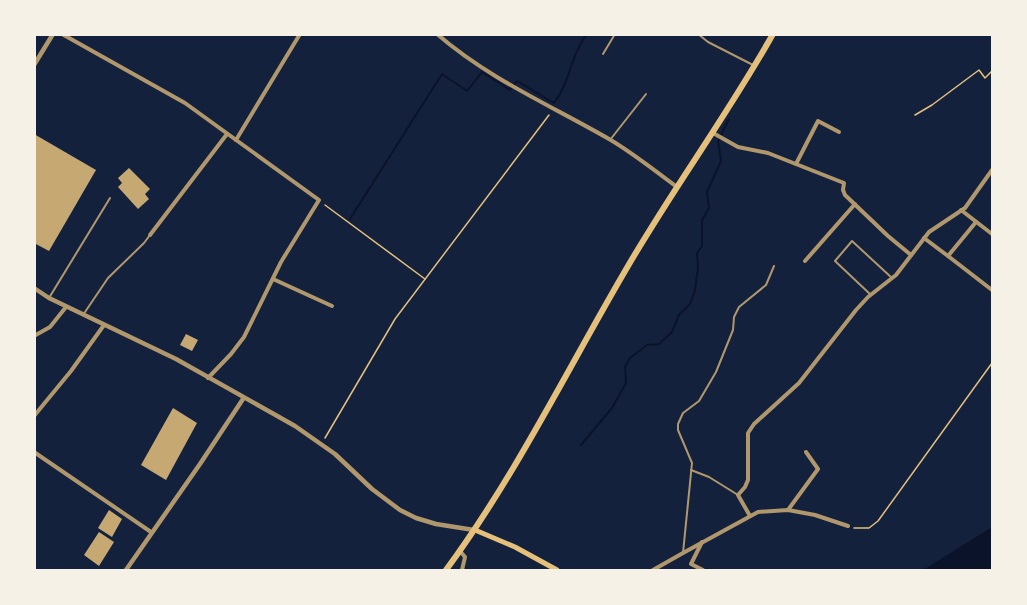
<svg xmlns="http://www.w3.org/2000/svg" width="1027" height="605" viewBox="0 0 1027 605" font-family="'DejaVu Sans',sans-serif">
<rect width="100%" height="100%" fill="#14213d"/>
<path fill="#0b132b" d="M992,527v43h-69z"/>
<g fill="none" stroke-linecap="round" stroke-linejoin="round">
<g stroke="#0b132b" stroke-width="2">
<path d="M350,219l92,-145 25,17 15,-19 28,18 7,-9 37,22c16,-20 16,-47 33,-69"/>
<path d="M581,445l31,-37 14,-25 -1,-16 5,-9 17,-13 12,-1 13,-12 7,-17 11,-11 5,-14 3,-22 -1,-15 5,-7v-26l7,-12 -2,-16 14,-31 -3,-20 11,-22"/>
</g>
</g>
<g fill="#c6a872">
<path d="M34,134l62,36 -47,81 -15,-8z"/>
<path d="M129,168l21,21 -5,5 4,5 -11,10 -20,-22 4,-4 -4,-5z"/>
<path d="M186,334l12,6 -6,11 -12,-6z"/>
<path d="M173,408l24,15 -31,57 -25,-15z"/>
<path d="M109,510l13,9 -10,18 -14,-9z"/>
<path d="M99,532l15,10 -15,24 -15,-11z"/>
</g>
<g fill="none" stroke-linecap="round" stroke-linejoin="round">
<g stroke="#e5c07b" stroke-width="1.5">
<path d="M915,115l17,-10 47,-35 6,8 7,-7"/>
<path d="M325,205l100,74"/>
<path d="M325,438l70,-119 154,-204"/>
<path d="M854,528h15l9,-7 114,-158"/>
</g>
<g stroke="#b1986c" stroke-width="2">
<path d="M698,34l10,8 45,23"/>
<path d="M603,54l12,-20"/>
<path d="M610,140l36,-46"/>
<path d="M871,295l-36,-34 17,-20 40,37"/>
<path d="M49,298l61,-100"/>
<path d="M83,315l25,-37 36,-35 6,-8"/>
<path d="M691,470l18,7 29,18"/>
<path d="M683,553l9,-90 -14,-33v-6l5,-11 16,-12 17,-29 17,-42 1,-13 5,-10 27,-22 8,-19"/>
</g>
<g stroke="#b1986c" stroke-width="4">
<path d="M62,34l123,69 134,97 -38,62 -37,75 -13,17 -23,24"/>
<path d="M437,34c52,45 113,71 172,105 24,14 46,32 68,48"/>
<path d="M713,133l25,14 30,6 76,30 -1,7 2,5 43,41 23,19"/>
<path d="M236,140l64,-106"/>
<path d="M796,164l22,-43 21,11"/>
<path d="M961,210l31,24"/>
<path d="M976,222l-28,34 44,34"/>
<path d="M150,235l77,-101"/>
<path d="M924,238l24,18"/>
<path d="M805,261l50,-57"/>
<path d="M273,279l59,27"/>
<path d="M34,336l16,-9 16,-20"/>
<path d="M34,416l37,-45 33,-46"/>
<path d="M34,452l117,80"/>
<path d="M788,510l30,-41 -12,-17"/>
<path d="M750,516l-12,-21 7,-8 3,-7v-47l6,-9 45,-41 57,-73 12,-13 28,-22 33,-43 36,-24 27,-38"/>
<path d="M702,542l-11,22 12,6"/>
<path d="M460,551l5,6 -3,13"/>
<path d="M653,570l30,-17 75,-41 30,-2 27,5 33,11"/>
</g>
<g stroke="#b1986c" stroke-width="4.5">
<path d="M34,65l19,-31"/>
<path d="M34,288l15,10 127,61 119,67 40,28 37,35 28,21 16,8 20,6 38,6"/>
<path d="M126,570l74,-106 43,-65"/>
</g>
<path stroke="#e5c07b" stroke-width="5" d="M475,530l40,17 42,23"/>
<path stroke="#e5c07b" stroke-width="6" d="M446,570c70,-95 122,-202 182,-304 46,-79 100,-152 145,-232"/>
</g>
<rect width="1027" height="605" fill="none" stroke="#f6f1e7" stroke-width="72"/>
</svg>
